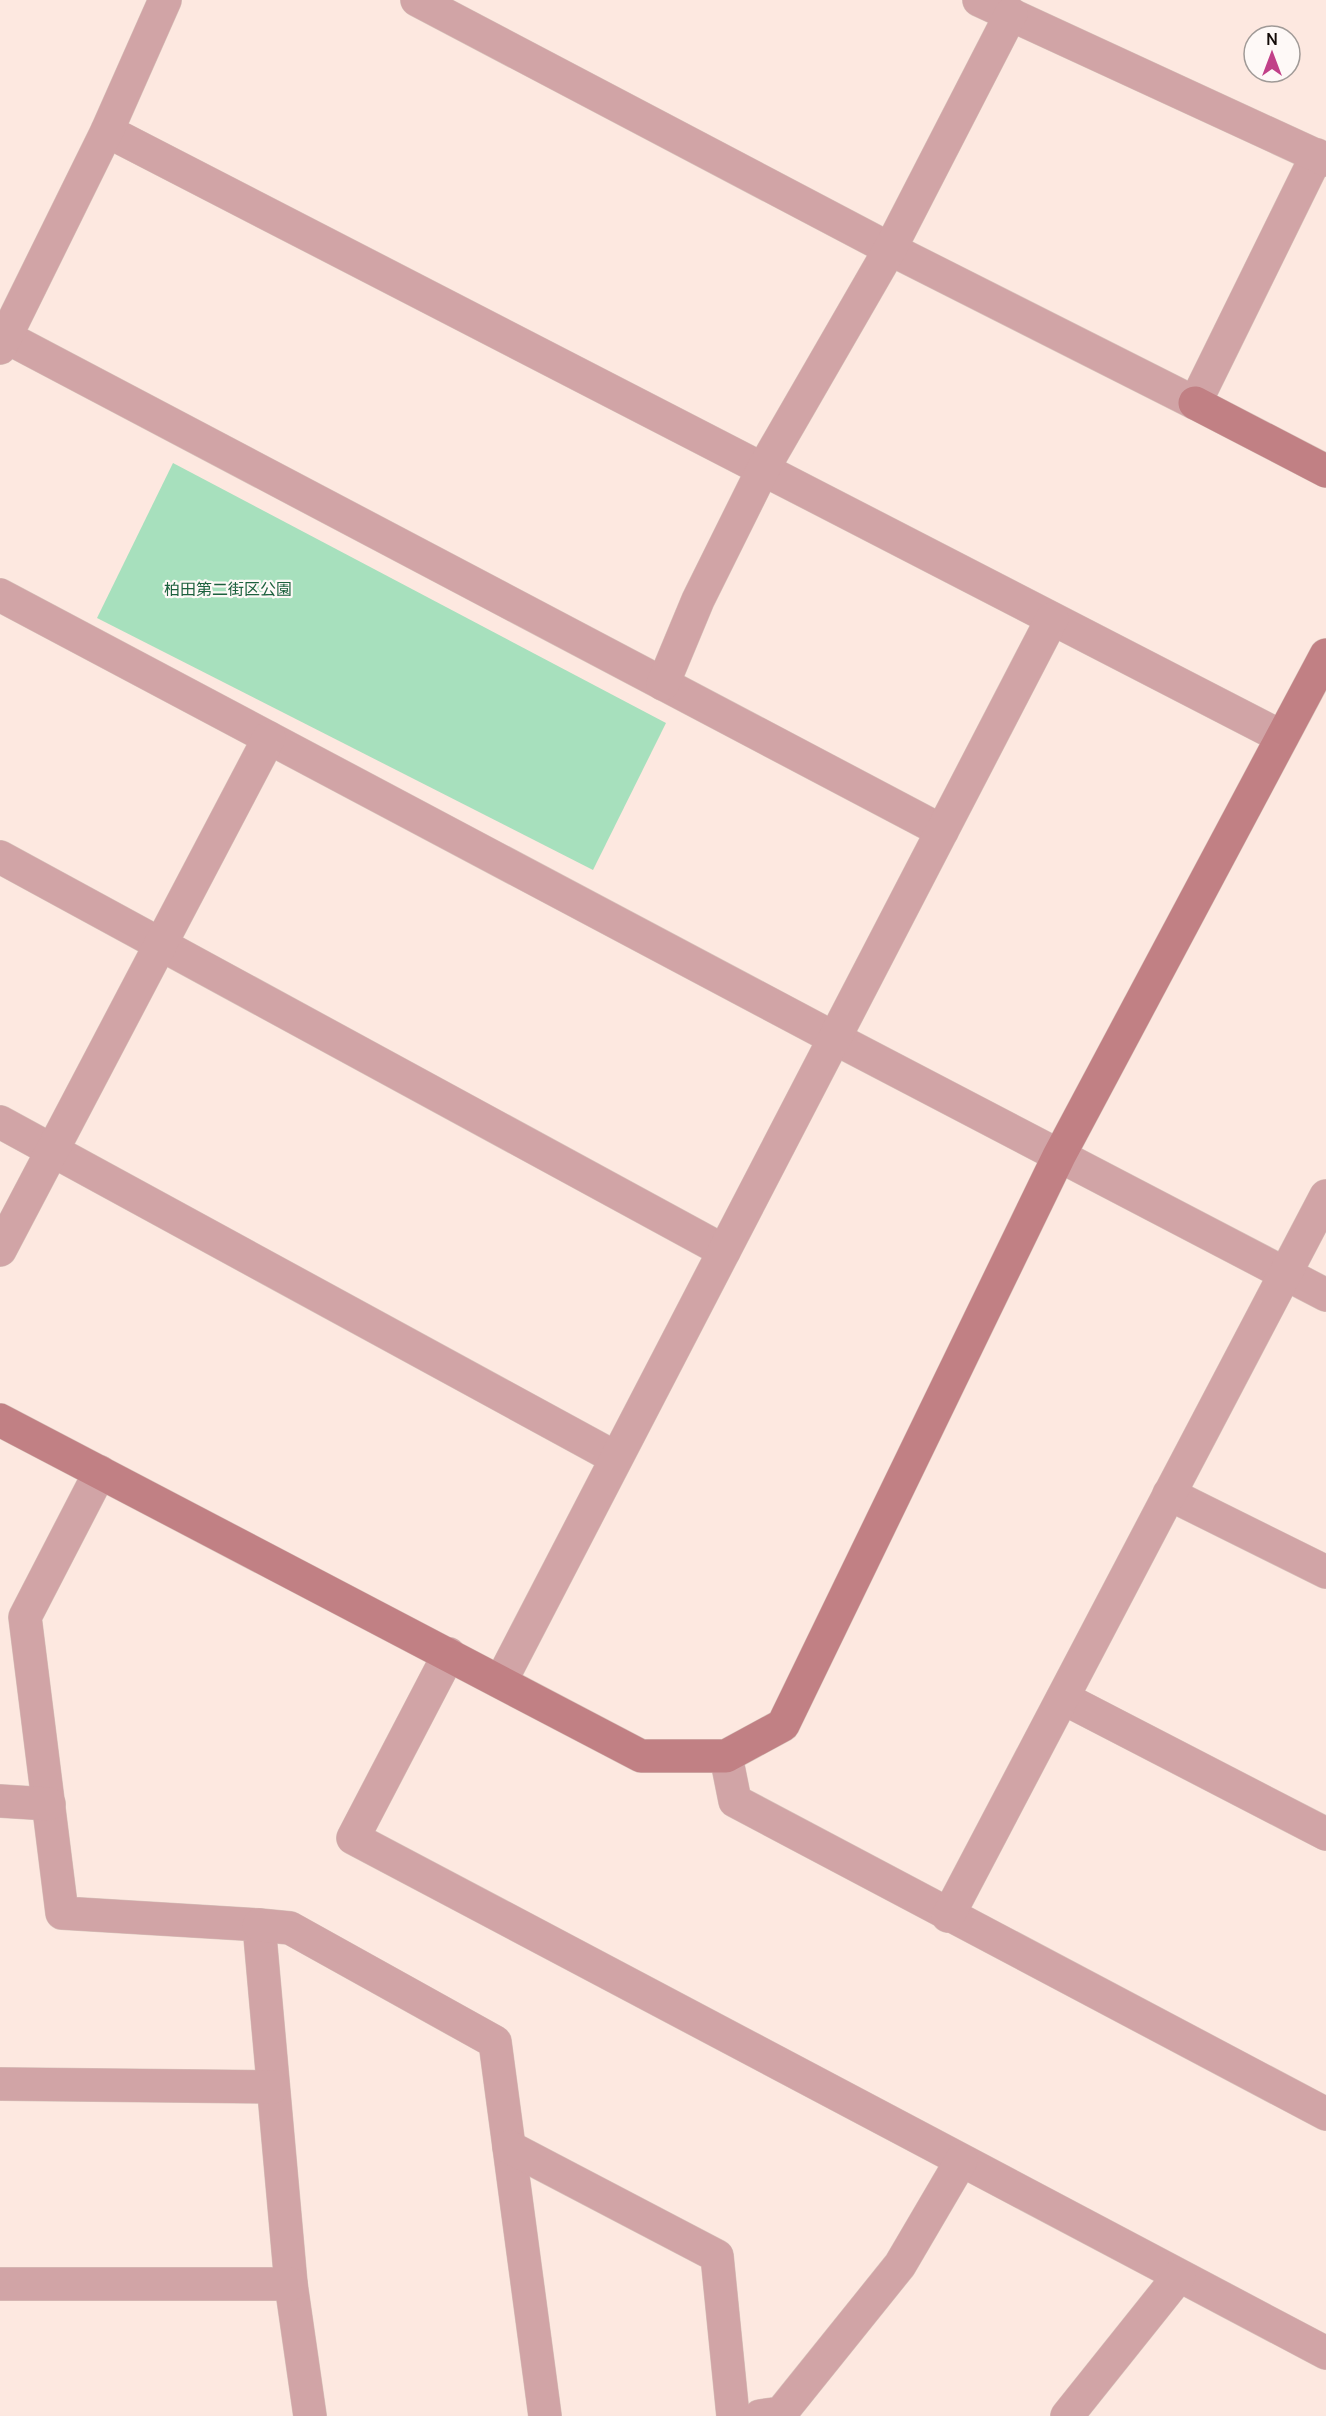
<svg xmlns="http://www.w3.org/2000/svg" width="1326" height="2416" viewBox="0 0 1326 2416" font-family="Manrope,'Noto Sans JP',sans-serif">
<rect width="100%" height="100%" fill="#fde8e0"/>
<path fill="#a7e0bd" d="M173,463l493,260 -73,147 -496,-252z"/>
<g fill="none" stroke-linecap="round" stroke-linejoin="round">
<defs>
<g id="street">
<path d="M417,0l473,249 305,154 122,-248"/>
<path d="M979,0l347,160"/>
<path d="M107,131l1175,606"/>
<path d="M6,337l936,494"/>
<path d="M0,348l107,-217 58,-131"/>
<path d="M0,595l834,443 492,257"/>
<path d="M663,684l35,-84 65,-131 127,-220 121,-235"/>
<path d="M0,857l724,394"/>
<path d="M0,1122l616,336"/>
<path d="M0,1250l269,-512"/>
<path d="M100,1472l-75,145 37,296 197,12 32,359 19,132"/>
<path d="M1169,1494l157,78"/>
<path d="M449,1654l-96,184 973,515"/>
<path d="M501,1681l551,-1062"/>
<path d="M1063,1698l263,136"/>
<path d="M726,1756l9,45 591,313"/>
<path d="M0,1801l49,3"/>
<path d="M948,1916l378,-720"/>
<path d="M259,1925l31,3 205,114 50,374"/>
<path d="M0,2084l273,3"/>
<path d="M509,2147l208,109 16,160"/>
<path d="M0,2284h291"/>
<path d="M760,2416l21,-3 119,-148 61,-104"/>
<path d="M1067,2416l112,-140"/>
</g>
<g id="secondary">
<path d="M1195,403l131,68"/>
<path d="M0,1420l641,336h85l57,-31 276,-569 267,-501"/>
</g>
</defs>
<use href="#street" stroke="#d8c5bd" stroke-width="34"/>
<use href="#secondary" stroke="#d8c5bd" stroke-width="34"/>
<use href="#street" stroke="#d1a4a6" stroke-width="33"/>
<use href="#secondary" stroke="#c18084" stroke-width="33"/>
</g>
<g text-anchor="middle" dominant-baseline="central" stroke-width="4.5" stroke-linejoin="round" paint-order="stroke">
<g font-size="16" fill="#1d613e" stroke="#fef9f7">
<text x="228" y="589">柏田第二街区公園</text>
</g>
</g>
<g transform="translate(1272 54)"><circle r="28" fill="#fef9f7" stroke="#a09a97" stroke-width="1.5"/>
<path d="M0-4.5L10 22L0 15L-10 22Z" fill="#c14088"/>
<text y="-9" font-size="16" font-weight="bold" text-anchor="middle" fill="#130b08">N</text>
</g>
</svg>
